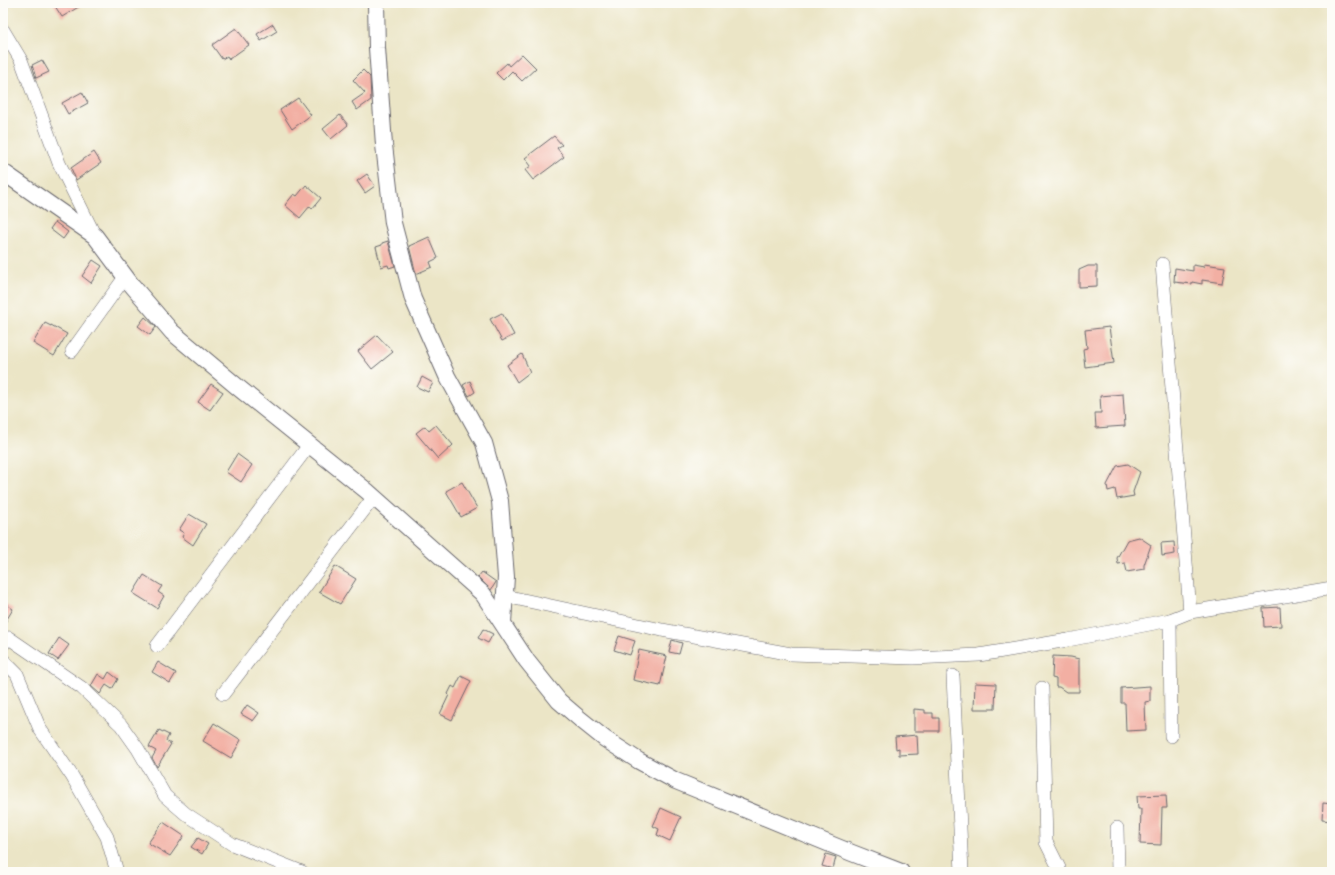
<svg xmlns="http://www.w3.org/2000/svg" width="1335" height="875" viewBox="0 0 1335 875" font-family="Sriracha,sans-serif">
<rect width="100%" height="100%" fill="#fdfcf7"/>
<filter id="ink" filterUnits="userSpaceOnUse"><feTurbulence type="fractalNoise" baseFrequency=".025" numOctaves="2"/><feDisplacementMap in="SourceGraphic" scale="8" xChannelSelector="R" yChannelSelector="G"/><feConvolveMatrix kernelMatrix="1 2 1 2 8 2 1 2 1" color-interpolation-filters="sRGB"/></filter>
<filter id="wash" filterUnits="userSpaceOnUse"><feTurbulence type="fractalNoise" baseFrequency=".012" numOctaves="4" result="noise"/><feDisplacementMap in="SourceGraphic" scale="16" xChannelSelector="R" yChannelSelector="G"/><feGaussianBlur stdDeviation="0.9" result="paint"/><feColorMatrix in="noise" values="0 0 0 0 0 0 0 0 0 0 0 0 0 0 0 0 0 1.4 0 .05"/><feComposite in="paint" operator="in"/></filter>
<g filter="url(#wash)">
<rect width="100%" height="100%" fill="#ebe5c6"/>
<g id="blocks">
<g fill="#f2afa3">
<path d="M53,3h32l-23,14z"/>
<path d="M273,24l4,7 -16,10 -4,-7z"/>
<path d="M236,28l13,17 -20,14 -2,-3 -5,3 -10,-14z"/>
<path d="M522,54l14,14 -14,13 -10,-10 -9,9 -7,-7 11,-10 2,3z"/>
<path d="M42,60l7,12 -13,6 -4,-13z"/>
<path d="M363,70l7,7 1,23 -14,10 -5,-8 13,-9 -12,-13z"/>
<path d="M82,92l6,11 -20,11 -6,-11z"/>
<path d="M298,98l13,17 -19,14 -12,-19z"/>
<path d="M340,115l8,10 -17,14 -8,-10z"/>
<path d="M554,136l8,9 -5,3 7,9 -31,23 -8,-10 6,-4 -6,-8z"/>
<path d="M94,152l7,11 -25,17 -5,-12z"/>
<path d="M367,174l8,12 -10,7 -8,-12z"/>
<path d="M306,185l15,13 -9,11 -2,-3 -10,12 -15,-13 9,-11 3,2z"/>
<path d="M55,222l13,10 -5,7 -13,-10z"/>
<path d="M429,237l9,21 -8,4 2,5 -16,7 -7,-28z"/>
<path d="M388,241l7,25 -6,2 -1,-3 -7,2 -5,-20 6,-2v-2z"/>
<path d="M93,260l9,6 -11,17 -9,-7z"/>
<path d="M1204,264l21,3 -3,16 -20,-3v4l-10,-2v2l-18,-2 1,-14 18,3v-6l11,2z"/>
<path d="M1088,266h9v20l-18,1v-17z"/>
<path d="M502,313l12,22 -12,6 -12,-22z"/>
<path d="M145,317l11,10 -6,8 -12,-9z"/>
<path d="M45,323l6,3v-1l16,9 -13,22 -21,-13z"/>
<path d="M1109,327l5,36 -29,4 -2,-18 4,-1 -2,-18z"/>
<path d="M377,335l16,17 -21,17 -14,-18z"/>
<path d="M522,354l8,18 -13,10 -10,-17z"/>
<path d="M422,377l11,6 -5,9 -11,-5z"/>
<path d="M470,381l5,11 -6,4 -6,-11z"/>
<path d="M211,384l12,8 -13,18 -12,-8z"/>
<path d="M1123,394l2,32 -29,2 -1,-15h6l-1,-17z"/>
<path d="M436,425l17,20 -15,14 -22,-26 9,-7 4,5z"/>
<path d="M237,454l15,11 -11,17 -15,-10z"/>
<path d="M1128,464l12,8 -7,20 1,4 -17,3 -2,-10 -7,2 -1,-6 10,-19z"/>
<path d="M462,482l15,26 -16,9 -15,-26z"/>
<path d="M189,514l17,10 -13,21 -11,-8 2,-4 -5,-3z"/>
<path d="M1139,537l12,8 -7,20v4l-17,3 -2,-9 -7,1 -1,-6 10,-18z"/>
<path d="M1174,542l1,12 -13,2 -1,-13z"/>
<path d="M335,566l21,13 -16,25 -21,-12z"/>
<path d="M482,572l14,10 -5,8 -13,-13z"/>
<path d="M144,575l18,11 -4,6 6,4 -7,12 -24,-15z"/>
<path d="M3,602l10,7 -10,17z"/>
<path d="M1280,607l1,19 -17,1 -1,-19z"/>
<path d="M483,629l10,5 -5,9 -10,-5z"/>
<path d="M619,636l16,5 -5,14 -16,-5z"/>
<path d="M59,638l10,7 -11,15 -9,-6z"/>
<path d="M672,640l10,3 -3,11 -10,-2z"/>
<path d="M639,650l28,6 -7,30 -27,-6z"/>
<path d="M1053,656l18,1 8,2v33h-13l-7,-5h-3v-8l-4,-1z"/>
<path d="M158,662l18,11 -6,10 -18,-11z"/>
<path d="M109,672l9,7 -6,10 -6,-4 -6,9 -9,-8 7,-12 7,5z"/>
<path d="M461,676l10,5 -19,39 -12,-6 9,-19 -1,-1 4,-8 3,2z"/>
<path d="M975,683l21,1 -1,25h-21z"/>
<path d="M1150,686v15l-5,1 1,28 -20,1 -1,-28h-4v-15z"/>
<path d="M247,705l12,8 -6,8 -12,-7z"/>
<path d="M914,709l11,1v3h8v5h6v13h-25z"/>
<path d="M214,723l27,17 -10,18 -28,-17z"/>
<path d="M159,730l10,5 -3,6 5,3 -14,23 -5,-9 4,-7 -7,-4z"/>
<path d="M917,735l1,19 -19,1v-7l-3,1 -1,-12z"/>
<path d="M1166,795l1,13h-5l-1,37 -21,-1 1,-35h-3l-1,-13z"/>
<path d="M1323,803l9,1v17l-10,-1z"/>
<path d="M661,808l20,9 -11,24 -13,-6 2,-6 -6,-3z"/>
<path d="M163,822l21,14 -14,20 -22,-13z"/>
<path d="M198,838l10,6 -6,10 -11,-7z"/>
<path d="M826,854l10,3 -3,12 -11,-3z"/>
</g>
</g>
</g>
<g filter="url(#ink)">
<use href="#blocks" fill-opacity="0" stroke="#68666c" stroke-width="1"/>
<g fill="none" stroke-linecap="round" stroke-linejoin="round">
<defs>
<g id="minor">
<path d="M3,30l18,30 38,103 36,73"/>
<path d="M1162,264l28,348"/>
<path d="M72,351l53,-74"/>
<path d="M505,596l157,34 129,24 122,4 66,-3 89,-15 102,-20 20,-8 142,-24"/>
<path d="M1170,620l1,116"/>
<path d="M3,644l6,-6 73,50 39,37 17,24 27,47 21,18 46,30 70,28"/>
<path d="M157,646l153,-202"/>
<path d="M3,660l14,14 23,55 32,47 35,61 10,35"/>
<path d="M953,676l9,196"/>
<path d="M1042,688l4,154 13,26v4"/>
<path d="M223,694l151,-197"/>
<path d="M1117,828l1,44"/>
</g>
<g id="tertiary">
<path d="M376,3l1,45 7,97 9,78 20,76 34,77 37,67 16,58 6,76 -3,46"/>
<path d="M3,172l92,64 35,47 42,49 68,57 127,102 116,103 44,67 32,40 21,18 25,20 34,22 37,20 176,72 49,19"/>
</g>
</defs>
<use href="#minor" stroke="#68666c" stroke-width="14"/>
<use href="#tertiary" stroke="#68666c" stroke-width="18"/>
<use href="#minor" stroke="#fff" stroke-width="13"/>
<use href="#tertiary" stroke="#fff" stroke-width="16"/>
</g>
</g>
<rect width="1335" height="875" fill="none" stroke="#fdfcf7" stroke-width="16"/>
</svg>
